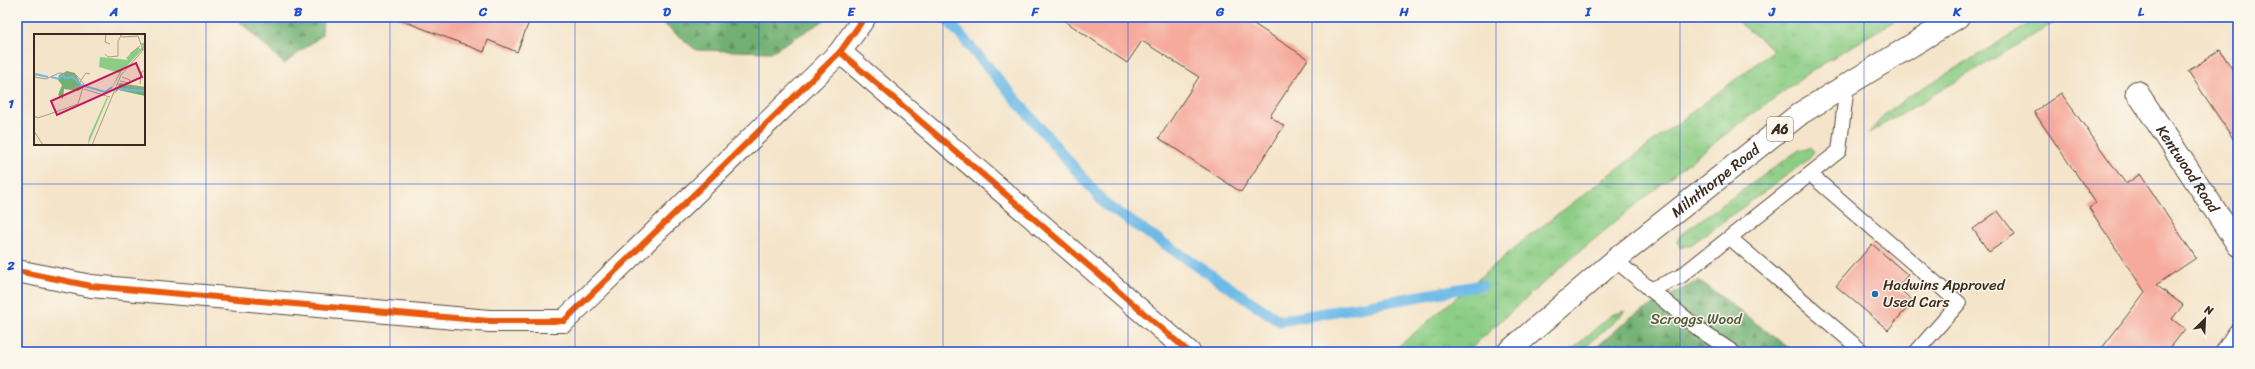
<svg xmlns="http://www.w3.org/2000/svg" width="2255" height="369" viewBox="0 0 2255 369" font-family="Sriracha,sans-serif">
<defs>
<pattern id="grass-tufts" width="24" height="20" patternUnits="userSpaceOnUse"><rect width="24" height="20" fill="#8ccd85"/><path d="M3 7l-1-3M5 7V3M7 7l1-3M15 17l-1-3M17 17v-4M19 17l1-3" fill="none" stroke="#7ab072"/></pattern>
<pattern id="forest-firs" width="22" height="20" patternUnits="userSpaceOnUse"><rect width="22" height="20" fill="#71b072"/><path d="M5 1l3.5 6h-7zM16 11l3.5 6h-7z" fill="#5e8f5d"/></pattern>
</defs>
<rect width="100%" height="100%" fill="#fbf7ec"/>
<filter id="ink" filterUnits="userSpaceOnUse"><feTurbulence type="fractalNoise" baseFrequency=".025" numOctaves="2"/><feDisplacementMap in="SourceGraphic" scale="8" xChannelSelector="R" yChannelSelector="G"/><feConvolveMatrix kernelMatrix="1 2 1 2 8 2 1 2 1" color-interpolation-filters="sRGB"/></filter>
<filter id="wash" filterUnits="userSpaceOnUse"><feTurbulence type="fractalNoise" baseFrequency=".012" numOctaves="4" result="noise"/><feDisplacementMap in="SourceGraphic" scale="16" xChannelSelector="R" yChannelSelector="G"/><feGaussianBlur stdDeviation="0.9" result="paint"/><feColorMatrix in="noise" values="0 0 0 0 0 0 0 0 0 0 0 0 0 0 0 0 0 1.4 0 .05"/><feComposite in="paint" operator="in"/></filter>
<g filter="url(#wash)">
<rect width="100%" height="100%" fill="#f4e4c9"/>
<g fill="url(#grass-tufts)" stroke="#647c52">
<path d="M1732,17h169c-37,22 -75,43 -110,69 -113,81 -222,171 -324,266h-75l132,-112 250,-190z"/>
<path d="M2041,17h23l-195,116 15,-18 27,-20z"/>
<path d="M1810,147l4,4 -5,8 -117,85 -11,4 -4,-6 4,-8 118,-84z"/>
<path d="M1626,311l-46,41h-11l42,-37z"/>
</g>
<g fill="url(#forest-firs)" stroke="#566d48">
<path d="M239,17h84l-1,18 -38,29 -44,-42z"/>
<path d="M655,17h175l-59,35 -75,-2z"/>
<path d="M1699,280l95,72h-203l40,-35z"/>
</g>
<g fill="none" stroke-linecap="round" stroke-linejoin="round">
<path stroke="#6dbae7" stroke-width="11" d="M945,17l161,188 174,116 202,-36"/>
</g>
<g id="blocks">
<g fill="#f5aa9c">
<path d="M399,17h132l-14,35 -29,-12 -4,12 -86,-33z"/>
<path d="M1059,17h184l65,42 -38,57 14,10 -43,66 -82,-54 40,-61 -57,-36 -15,22z"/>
<path d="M2220,50l18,28v68l-50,-75z"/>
<path d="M2061,93l65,91 14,-10 56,84 -40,27 27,20 -11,14 13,10 -18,23h-68l46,-60 -56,-84 7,-5 -62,-91z"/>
<path d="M1998,211l17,23 -26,18 -16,-23z"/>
<path d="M1872,244l36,31 -11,12 16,14 -25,29 -52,-44z"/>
</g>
</g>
</g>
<g filter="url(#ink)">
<use href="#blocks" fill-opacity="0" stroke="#574638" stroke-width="1"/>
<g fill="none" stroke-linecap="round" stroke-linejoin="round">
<defs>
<g id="service">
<path d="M1810,174l149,129 -43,49"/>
<path d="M1730,238l133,114"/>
<path d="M1615,260l86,71 32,21"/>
<path d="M1650,290l31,-14 158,-125 8,-66"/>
</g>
<g id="minor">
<path d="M840,52l349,300"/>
<path id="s1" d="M2137,92l101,153"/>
<path d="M17,271l74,15 398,35h75l276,-269 25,-35"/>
<path d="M2227,352l11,-17"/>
</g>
<g id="trunk">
<path id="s2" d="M1508,352l107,-92 186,-147 157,-96"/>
</g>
</defs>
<use href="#service" stroke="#574638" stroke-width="16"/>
<use href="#minor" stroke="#574638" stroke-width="24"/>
<use href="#trunk" stroke="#574638" stroke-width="24"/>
<use href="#service" stroke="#fff" stroke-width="14"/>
<use href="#minor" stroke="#fff" stroke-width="22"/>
<use href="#trunk" stroke="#fff" stroke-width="22"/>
<defs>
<g id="cycleway">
<path d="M840,52l349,300"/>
<path d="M17,271l74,15 398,35h75l276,-269 25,-35"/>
</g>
</defs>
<use href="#cycleway" stroke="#fbf7ec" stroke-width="8"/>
<use href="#cycleway" stroke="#e8590c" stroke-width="6"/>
</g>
</g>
<path fill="none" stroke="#1d4ed8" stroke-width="1" stroke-opacity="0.55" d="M206,17v335M390,17v335M575,17v335M759,17v335M943,17v335M1128,17v335M1312,17v335M1496,17v335M1680,17v335M1864,17v335M2049,17v335M17,184h2221"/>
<circle fill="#1f6fb2" stroke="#fbf7ec" stroke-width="1.5" cx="1875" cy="294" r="4"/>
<g text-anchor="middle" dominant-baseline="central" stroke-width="3" stroke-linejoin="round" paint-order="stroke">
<rect fill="#fbf7ec" stroke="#75685c" stroke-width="1" x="1767" y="117" width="26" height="24" rx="3"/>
<g font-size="14" font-weight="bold" fill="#3b2a1e">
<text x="1780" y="129">A6</text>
</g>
<g font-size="15" fill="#3b2a1e" stroke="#fbf7ec">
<text stroke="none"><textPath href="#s1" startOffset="92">Kentwood Road</textPath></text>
<text stroke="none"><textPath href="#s2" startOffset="269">Milnthorpe Road</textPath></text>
</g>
<g font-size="15" fill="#3b2a1e" stroke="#fbf7ec" text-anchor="start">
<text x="1883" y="285">Hadwins Approved<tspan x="1883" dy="17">Used Cars</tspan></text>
</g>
<g font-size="15" fill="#535b3d" stroke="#fbf7ec">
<text x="1696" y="319">Scroggs Wood</text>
</g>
</g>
<g transform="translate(34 34)">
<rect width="111" height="111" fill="#f4e4c9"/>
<path d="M107,9h4v4l-23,24 -14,24 11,-22 -20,-6 1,-10 28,3 -2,-2 12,-11 2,2 3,-2zM73,63l1,1 -20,47 1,-8z" fill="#8ccd85"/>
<path d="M33,37l8,2 8,15 -5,3 -14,-2 -1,10 -5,-4 4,-10 -4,-5 1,-5zM86,49l25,4v9l-27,-6 -4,4z" fill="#71b072"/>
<path fill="none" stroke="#6dbae7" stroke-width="2" d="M1,40l13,3M17,43l8,2 4,-4 2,3 8,-1 8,8 24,7 7,-5M84,55l27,2"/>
<path fill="none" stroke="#aa9a85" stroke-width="1" d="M72,0l-1,8 5,2M85,0l4,3 15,-1 5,14M71,20l3,3 10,-1v-15l3,-5M96,20l10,-8M0,43l12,2 13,-6 17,2 8,9 -6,20 -40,14 -4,-2M47,46l5,-7 4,1M86,47l9,2 1,-3 -8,-3M83,50l28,5M106,50l1,-11 4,-3M50,55l26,8M36,56l8,-4 3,-5M0,97l9,14M58,111l29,-70 24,-27"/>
<path fill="#c2185b" fill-opacity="0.15" stroke="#c2185b" stroke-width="2" d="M102,29l6,14 -85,38 -6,-14z"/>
<rect width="111" height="111" fill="none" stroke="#3b2a1e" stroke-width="2"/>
</g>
<rect width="2255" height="369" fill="none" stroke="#fbf7ec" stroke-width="44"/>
<g transform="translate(2205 319) rotate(24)" stroke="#fbf7ec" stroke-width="3" paint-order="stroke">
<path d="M0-3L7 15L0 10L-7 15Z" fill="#3b2a1e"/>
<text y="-6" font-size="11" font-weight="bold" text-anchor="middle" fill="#3b2a1e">N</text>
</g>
<rect x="22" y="22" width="2211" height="325" fill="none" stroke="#1d4ed8" stroke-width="1.5"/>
<g font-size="13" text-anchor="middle" font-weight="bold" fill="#1d4ed8">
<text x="114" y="16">A</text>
<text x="298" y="16">B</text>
<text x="483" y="16">C</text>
<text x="667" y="16">D</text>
<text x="851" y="16">E</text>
<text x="1035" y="16">F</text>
<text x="1220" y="16">G</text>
<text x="1404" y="16">H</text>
<text x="1588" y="16">I</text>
<text x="1772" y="16">J</text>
<text x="1957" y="16">K</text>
<text x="2141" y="16">L</text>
<text x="11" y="108">1</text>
<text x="11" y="270">2</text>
</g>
</svg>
